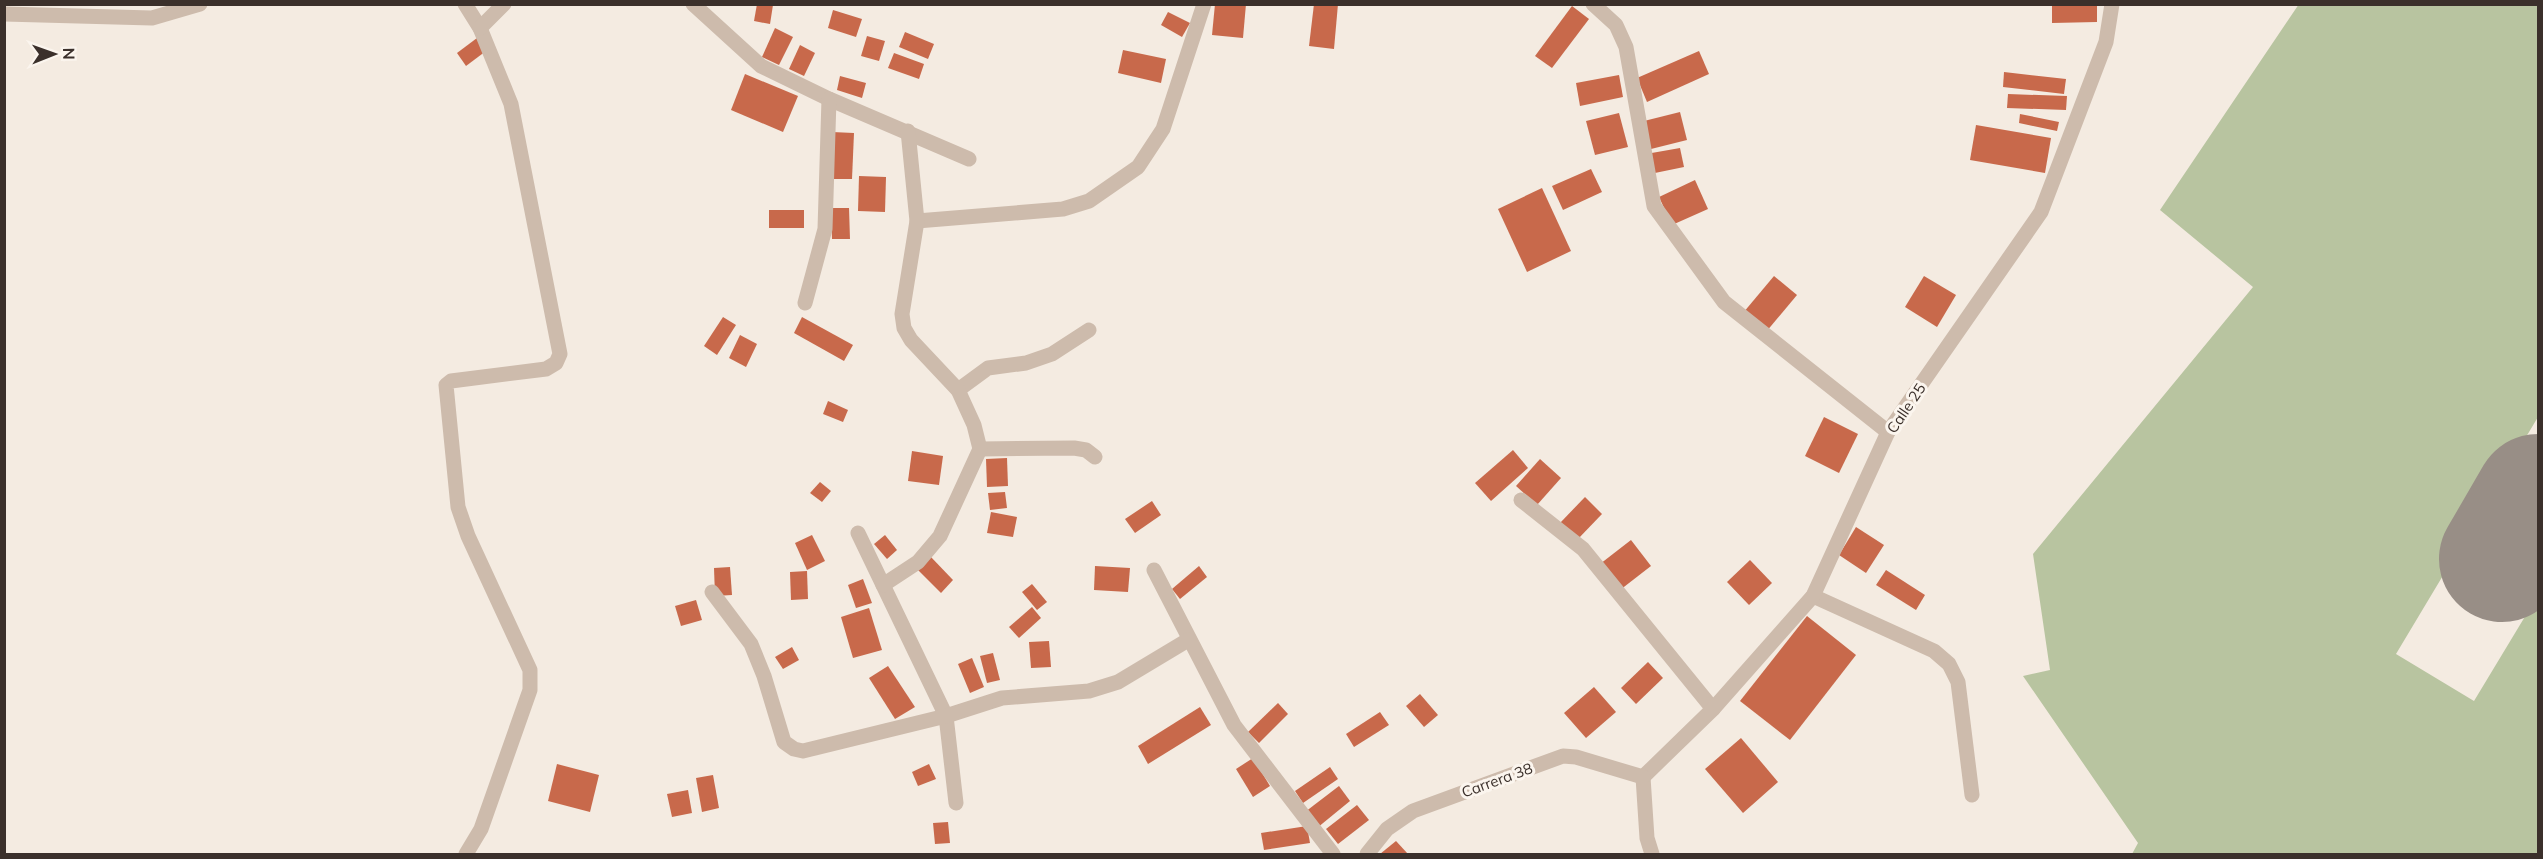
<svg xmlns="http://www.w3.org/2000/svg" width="2543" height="859" viewBox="0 0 2543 859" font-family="Mulish,sans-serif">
<rect width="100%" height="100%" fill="#f4ebe1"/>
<path fill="#b8c4a0" d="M2299,4l239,1v412l-142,237 78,47 64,-106v259h-406l6,-11 -115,-167 27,-6 -17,-116 220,-267 -93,-77z"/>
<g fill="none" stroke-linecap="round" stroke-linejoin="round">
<path stroke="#988e86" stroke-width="126" d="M2502,559l36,-62"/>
</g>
<g fill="#c8694b">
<path d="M757,4l16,1 -3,19 -16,-3z"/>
<path d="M1215,4h31l-3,34 -31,-3z"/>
<path d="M1314,4h24l-4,45 -25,-3z"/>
<path d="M2052,4h45v18l-45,1z"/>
<path d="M1572,6l17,13 -37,49 -17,-12z"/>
<path d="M833,10l29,9 -6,18 -28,-9z"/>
<path d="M1168,12l22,11 -8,14 -21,-12z"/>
<path d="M775,28l18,9 -14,28 -17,-8z"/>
<path d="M905,32l29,12 -6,15 -29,-12z"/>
<path d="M867,36l18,5 -6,20 -18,-5z"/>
<path d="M477,38l9,13 -20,15 -9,-13z"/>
<path d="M800,45l15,8 -11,23 -15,-7z"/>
<path d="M1123,50l43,9 -5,24 -43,-10z"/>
<path d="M1699,51l10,23 -62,28 -10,-24z"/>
<path d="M894,53l30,11 -5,15 -31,-11z"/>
<path d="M2004,72l62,7 -2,15 -61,-7z"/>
<path d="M745,74l53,22 -15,36 -52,-22z"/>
<path d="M1619,75l4,22 -43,9 -4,-23z"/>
<path d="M840,76l26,7 -4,15 -25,-8z"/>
<path d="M2008,94l59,2 -1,14 -59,-2z"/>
<path d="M1680,112l7,28 -40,10 -7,-28z"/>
<path d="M1619,113l9,34 -33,8 -9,-34z"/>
<path d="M2020,114l39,8 -2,9 -38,-8z"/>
<path d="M1976,125l75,13 -6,35 -75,-13z"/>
<path d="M832,132l22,1 -2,46h-21z"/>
<path d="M1680,148l4,19 -34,7 -4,-20z"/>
<path d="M1591,169l11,23 -39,18 -11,-24z"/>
<path d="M859,176l27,1 -1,35 -27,-1z"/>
<path d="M1695,180l13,29 -36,16 -13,-28z"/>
<path d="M1542,188l29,63 -44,21 -29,-63z"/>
<path d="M831,208h18l1,31h-18z"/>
<rect x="769" y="210" width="35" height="18"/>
<path d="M1774,276l23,19 -31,37 -23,-19z"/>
<path d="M1924,276l32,19 -19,32 -32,-20z"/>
<path d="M723,317l13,8 -19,30 -13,-9z"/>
<path d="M802,317l51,28 -9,16 -50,-28z"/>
<path d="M740,335l17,9 -11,23 -17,-9z"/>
<path d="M828,401l20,9 -5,12 -20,-8z"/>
<path d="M1824,417l34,17 -19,39 -34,-17z"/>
<path d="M1513,450l15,18 -37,33 -16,-18z"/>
<path d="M912,451l31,5 -4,29 -31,-4z"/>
<path d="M1007,458l1,28 -21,1 -1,-28z"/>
<path d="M1540,459l21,19 -24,27 -21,-19z"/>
<path d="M820,482l11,9 -9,11 -12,-9z"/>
<path d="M1005,492l2,16 -17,2 -2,-17z"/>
<path d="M1585,497l17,17 -25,26 -17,-17z"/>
<path d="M1152,501l9,14 -26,18 -10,-14z"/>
<path d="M991,512l26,5 -4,20 -26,-4z"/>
<path d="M1856,527l28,18 -18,28 -27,-18z"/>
<path d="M812,535l13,26 -18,9 -12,-27z"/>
<path d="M885,535l12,15 -10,9 -13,-15z"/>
<path d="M1631,540l20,26 -31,24 -20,-26z"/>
<path d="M930,556l23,24 -12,13 -24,-24z"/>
<path d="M1750,560l22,23 -23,22 -22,-23z"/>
<path d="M1095,566l35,2 -2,24 -34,-2z"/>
<path d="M1199,566l8,11 -27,22 -8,-10z"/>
<path d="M730,567l2,28 -17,1 -1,-28z"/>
<path d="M1886,570l39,25 -9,15 -40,-25z"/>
<path d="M807,571l1,28 -17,1 -1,-28z"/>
<path d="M863,579l9,24 -16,5 -8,-23z"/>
<path d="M1032,584l15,18 -10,8 -15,-18z"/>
<path d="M696,600l6,20 -21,6 -6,-20z"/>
<path d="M1032,607l9,11 -22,20 -10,-11z"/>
<path d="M869,608l13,42 -29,8 -12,-41z"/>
<path d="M1807,616l49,39 -66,85 -50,-39z"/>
<path d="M1049,641l2,26 -20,1 -2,-26z"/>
<path d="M792,647l7,13 -16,9 -8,-12z"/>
<path d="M993,653l7,27 -13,3 -7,-27z"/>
<path d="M972,658l12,29 -14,6 -12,-29z"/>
<path d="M1648,662l15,16 -27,26 -15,-16z"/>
<path d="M888,666l27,41 -20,12 -26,-41z"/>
<path d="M1594,687l22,25 -30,26 -22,-25z"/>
<path d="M1420,694l18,21 -14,12 -18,-21z"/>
<path d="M1278,703l10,11 -29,29 -11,-11z"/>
<path d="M1200,707l11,18 -63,39 -10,-18z"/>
<path d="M1380,712l9,13 -35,22 -8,-13z"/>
<path d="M1741,738l37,44 -35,31 -38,-44z"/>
<path d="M1253,758l17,28 -17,11 -17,-28z"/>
<path d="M557,764l42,11 -9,37 -42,-11z"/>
<path d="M929,764l7,15 -18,7 -6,-14z"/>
<path d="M1330,767l8,12 -35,24 -8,-12z"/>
<path d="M713,775l6,33 -17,4 -6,-34z"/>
<path d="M1339,786l11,15 -33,27 -12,-16z"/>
<path d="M688,790l4,23 -20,4 -5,-23z"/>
<path d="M1357,805l12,15 -31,24 -12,-15z"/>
<path d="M948,822l2,21 -15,1 -2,-21z"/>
<path d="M1307,826l3,17 -46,7 -3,-17z"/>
<path d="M1396,841l12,13h-28z"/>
</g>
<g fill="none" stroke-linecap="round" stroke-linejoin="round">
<g stroke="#cdbbac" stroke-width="15">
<path d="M465,4l15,24 31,76 49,250 -4,9 -10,6 -95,12 -5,4 12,122 10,29 62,134v20l-49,139 -15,25"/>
<path d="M693,4l68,62 68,33 140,60"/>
<path d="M1593,4l23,21 10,22 28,159 70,96 164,130"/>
<path d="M4,14l148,4 48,-14"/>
<path d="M480,28l24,-24"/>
<path d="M917,221l146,-12 26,-8 49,-34 25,-38 41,-125"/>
<path d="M805,303l20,-74 4,-130"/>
<path d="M958,390l30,-22 38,-5 26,-9 37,-24"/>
<path d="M980,449l94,-1 12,2 9,7"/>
<path d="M1521,500l62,49 130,160"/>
<path d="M858,533l88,183 10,87"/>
<path d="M1154,570l80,155 99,129"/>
<path d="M883,585l35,-23 22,-26 40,-87 -6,-24 -16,-35 -47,-50 -7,-12 -2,-14 15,-93 -9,-90"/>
<path d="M712,592l39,52 13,32 20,66 10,7 9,2 143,-35 56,-18 87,-7 29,-9 70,-42"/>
<path d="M1813,596l121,55 15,13 9,18 14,113"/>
<path d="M1643,777l70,-68 100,-113 75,-164 153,-220 65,-170 6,-38"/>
<path d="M1643,777l4,61 5,16"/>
<path d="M1367,854l20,-25 26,-18 150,-55 13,1 67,20"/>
</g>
</g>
<g text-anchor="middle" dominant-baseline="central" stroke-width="6" stroke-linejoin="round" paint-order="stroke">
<g font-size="15" fill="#3b302b" stroke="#fbf5ee">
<text transform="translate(1906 408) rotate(-56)">Calle 25</text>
<text transform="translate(1497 780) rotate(-20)">Carrera 38</text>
</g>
</g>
<rect width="2543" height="859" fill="none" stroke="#3b302b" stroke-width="12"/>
<g transform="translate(54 54) rotate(89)" stroke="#fbf5ee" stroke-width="4.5" paint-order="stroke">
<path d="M0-4.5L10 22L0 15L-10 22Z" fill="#3b302b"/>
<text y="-9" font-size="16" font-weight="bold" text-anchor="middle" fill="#3b302b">N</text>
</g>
</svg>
